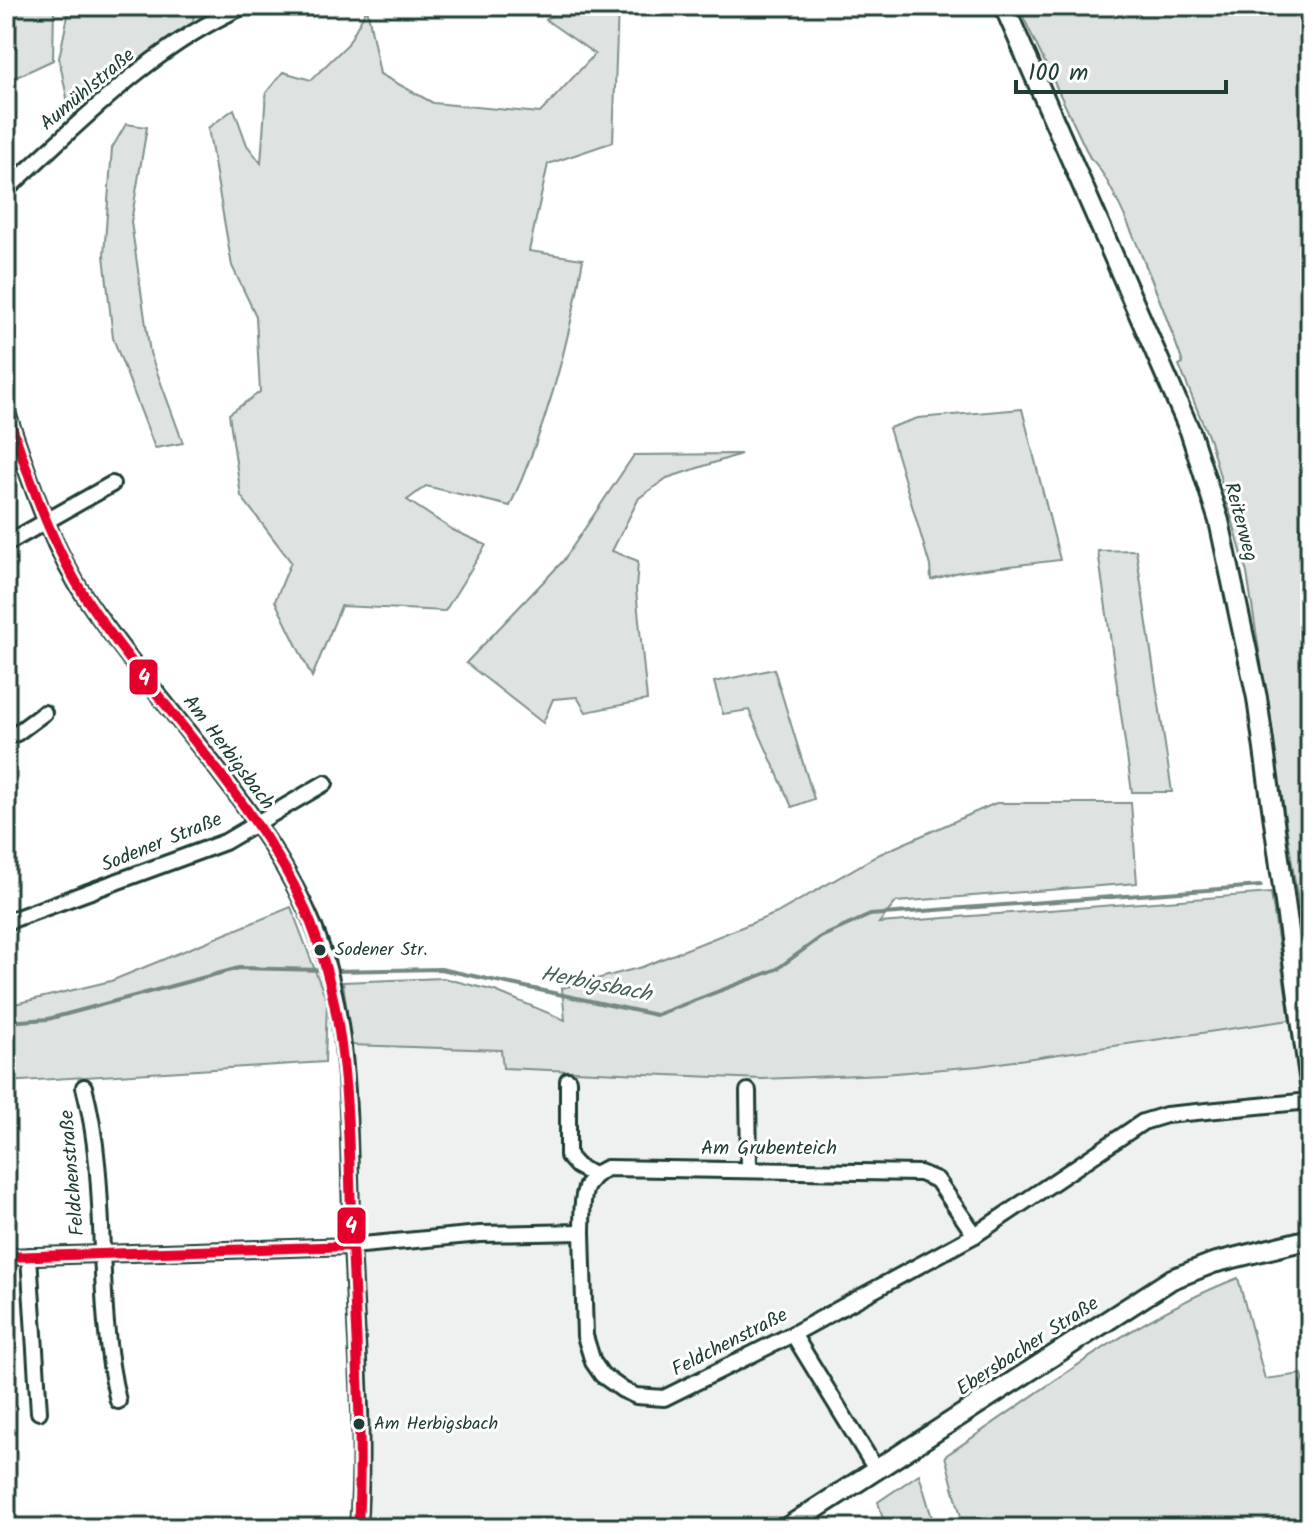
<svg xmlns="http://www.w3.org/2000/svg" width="1316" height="1534" viewBox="0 0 1316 1534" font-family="Kalam,sans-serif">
<rect width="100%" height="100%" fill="#fff"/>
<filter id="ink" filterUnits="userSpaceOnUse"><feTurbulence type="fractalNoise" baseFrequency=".0125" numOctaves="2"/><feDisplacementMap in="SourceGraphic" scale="16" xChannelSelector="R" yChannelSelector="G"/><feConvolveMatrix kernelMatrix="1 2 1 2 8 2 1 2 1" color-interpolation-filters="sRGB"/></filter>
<g filter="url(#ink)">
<path fill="#eef1f0" d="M1290,1020l20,154v53l-105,31 -43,19 -130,79 -234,157 -41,15h-390l3,-110 -19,-373 150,5 2,18 259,11 217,-13z"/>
<g fill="#dee3e2" stroke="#7e908b" stroke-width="2">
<path d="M6,6h48l-1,54 -47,22z"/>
<path d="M70,6h124l-1,19 -122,93 -12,-60z"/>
<path d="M561,6h57l-5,136 -65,22 -19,87 54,8c-14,85 -37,169 -73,247l-84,-20 -19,14 46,30 33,15 -41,66 -104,-5 -29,71 -37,-76 16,-39 -50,-66 -12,-82 31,-22 -4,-76 -24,-50 -24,-138 26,-19 13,36 14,18 5,-70 17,-21 28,8 37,-36 19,-36 13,66 53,29 107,10 55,-59 -49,-34z"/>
<path d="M1018,6h292v973l-63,-406 -37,-132 -31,-76 4,-2c-13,-37 -68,-186 -93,-205z"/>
<path d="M126,124l21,3 -16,95 19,131 33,90 -28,5 -42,-110 -9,-83 8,-107z"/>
<path d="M1022,409l38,151 -101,12 -28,8 -1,-14 -41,-138 29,-10z"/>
<path d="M741,454l-74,24 -28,20 -27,53 26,10 -2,29 11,110 -61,12 -9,-15 -24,2 -10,24 -77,-60 97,-102 71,-106z"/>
<path d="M1136,550l36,242h-40l-34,-241z"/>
<path d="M774,669l40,130 -22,8 -43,-97 -26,4 -9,-32z"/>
<path d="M996,803h135l6,80 -241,19 -17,21 392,-30 19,127 -311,46 -95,8 -122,5 -259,-11 -2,-18 -150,-5 -8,-63 100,-4 52,13 70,29 -3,-32 80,-21 135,-54 103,-59z"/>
<path d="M291,907l36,95 -2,60 -319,20v-76l105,-25z"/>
<path d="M1238,1278l27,101 37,-5 8,32v122h-346l-19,-72c94,-62 186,-137 293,-178z"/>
<path d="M919,1474l16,54h-49l-8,-26z"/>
</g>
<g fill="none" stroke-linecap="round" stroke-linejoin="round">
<g stroke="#758883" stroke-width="4">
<path d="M333,971l108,-2 215,46 121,-46 44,-32 49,-22 391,-29"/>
<path d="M6,1022l42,-3 191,-51 85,2"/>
</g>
<defs>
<g id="minor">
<path d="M6,190c74,-67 145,-143 238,-184"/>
<path d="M6,410c23,65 42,132 81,190 71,105 167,196 221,313 47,103 39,219 44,329 4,96 13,190 6,286"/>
<path d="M6,544l106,-60"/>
<path d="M6,736l11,-3 27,-20"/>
<path d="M6,922l219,-80 100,-59"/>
<path d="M568,1080v76l9,10 16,9"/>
<path d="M84,1087c27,102 9,211 34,314"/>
<path d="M748,1091l1,77"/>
<path d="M582,1232c1,-28 -4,-51 25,-64l313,5 17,7 38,55"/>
<path d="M29,1256l10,156"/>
<path d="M6,1257l346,-11 128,-12 102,-2 3,104 8,26 9,13 21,15 13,6 28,2 129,-64 182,-99 168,-113 23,-7 144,-14"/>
<path d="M793,1334l84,137"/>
</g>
<g id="tertiary">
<path d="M1004,6l186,425 29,90 38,177 53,386"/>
<path d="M786,1528l386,-249 41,-16 97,-24"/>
</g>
</defs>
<use href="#minor" stroke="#1f3d34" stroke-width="20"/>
<use href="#tertiary" stroke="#1f3d34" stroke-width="24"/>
<use href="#minor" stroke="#fff" stroke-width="14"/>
<use href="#tertiary" stroke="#fff" stroke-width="18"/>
<defs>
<g id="bus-1">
<path d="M6,410c23,65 43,132 81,190 62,93 142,172 198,269 67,116 62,244 67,373 4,96 11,190 6,286"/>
<path d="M6,1257l346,-11"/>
</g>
</defs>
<use href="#bus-1" stroke="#fff" stroke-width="16"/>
<use href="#bus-1" stroke="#e4002b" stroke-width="10"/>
</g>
</g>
<g fill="#1f3d34" stroke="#fff" stroke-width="3">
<circle cx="320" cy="950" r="7"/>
<circle cx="359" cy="1424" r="7"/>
</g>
<g text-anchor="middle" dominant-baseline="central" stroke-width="6" stroke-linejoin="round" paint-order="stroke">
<g font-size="18" fill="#1f3d34" stroke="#fff" text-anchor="start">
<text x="335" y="950">Sodener Str.</text>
<text x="374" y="1424">Am Herbigsbach</text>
</g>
<g font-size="20" fill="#1f3d34" stroke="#fff">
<text transform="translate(88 90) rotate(-40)">Aumühlstraße</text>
<text transform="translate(1240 522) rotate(75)">Reiterweg</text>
<text transform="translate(228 753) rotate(53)">Am Herbigsbach</text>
<text transform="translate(162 843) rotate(-22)">Sodener Straße</text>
<text x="769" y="1149">Am Grubenteich</text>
<text transform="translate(73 1173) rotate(-95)">Feldchenstraße</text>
<text transform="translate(730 1343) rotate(-27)">Feldchenstraße</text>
<text transform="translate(1028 1347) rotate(-33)">Ebersbacher Straße</text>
</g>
<g font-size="22" font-style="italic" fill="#4a625b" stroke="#fff">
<text transform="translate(596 985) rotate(11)">Herbigsbach</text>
</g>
</g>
<g stroke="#fff" stroke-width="3">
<rect x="128" y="658" width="31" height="38" rx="8" fill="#e4002b"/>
<rect x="336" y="1206" width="31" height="39" rx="8" fill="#e4002b"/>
</g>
<g font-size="22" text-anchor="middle" font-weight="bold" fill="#fff">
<text x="144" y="685">4</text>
<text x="351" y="1233">4</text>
</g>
<rect width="1316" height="1534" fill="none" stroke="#fff" stroke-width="32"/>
<rect x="16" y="16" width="1284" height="1502" fill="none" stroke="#1f3d34" stroke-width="3" filter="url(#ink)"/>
<path d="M1016 80v12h210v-12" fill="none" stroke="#1f3d34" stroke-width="4"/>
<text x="1028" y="80" font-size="24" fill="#1f3d34" stroke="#ffffff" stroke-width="6" paint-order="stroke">100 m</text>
</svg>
